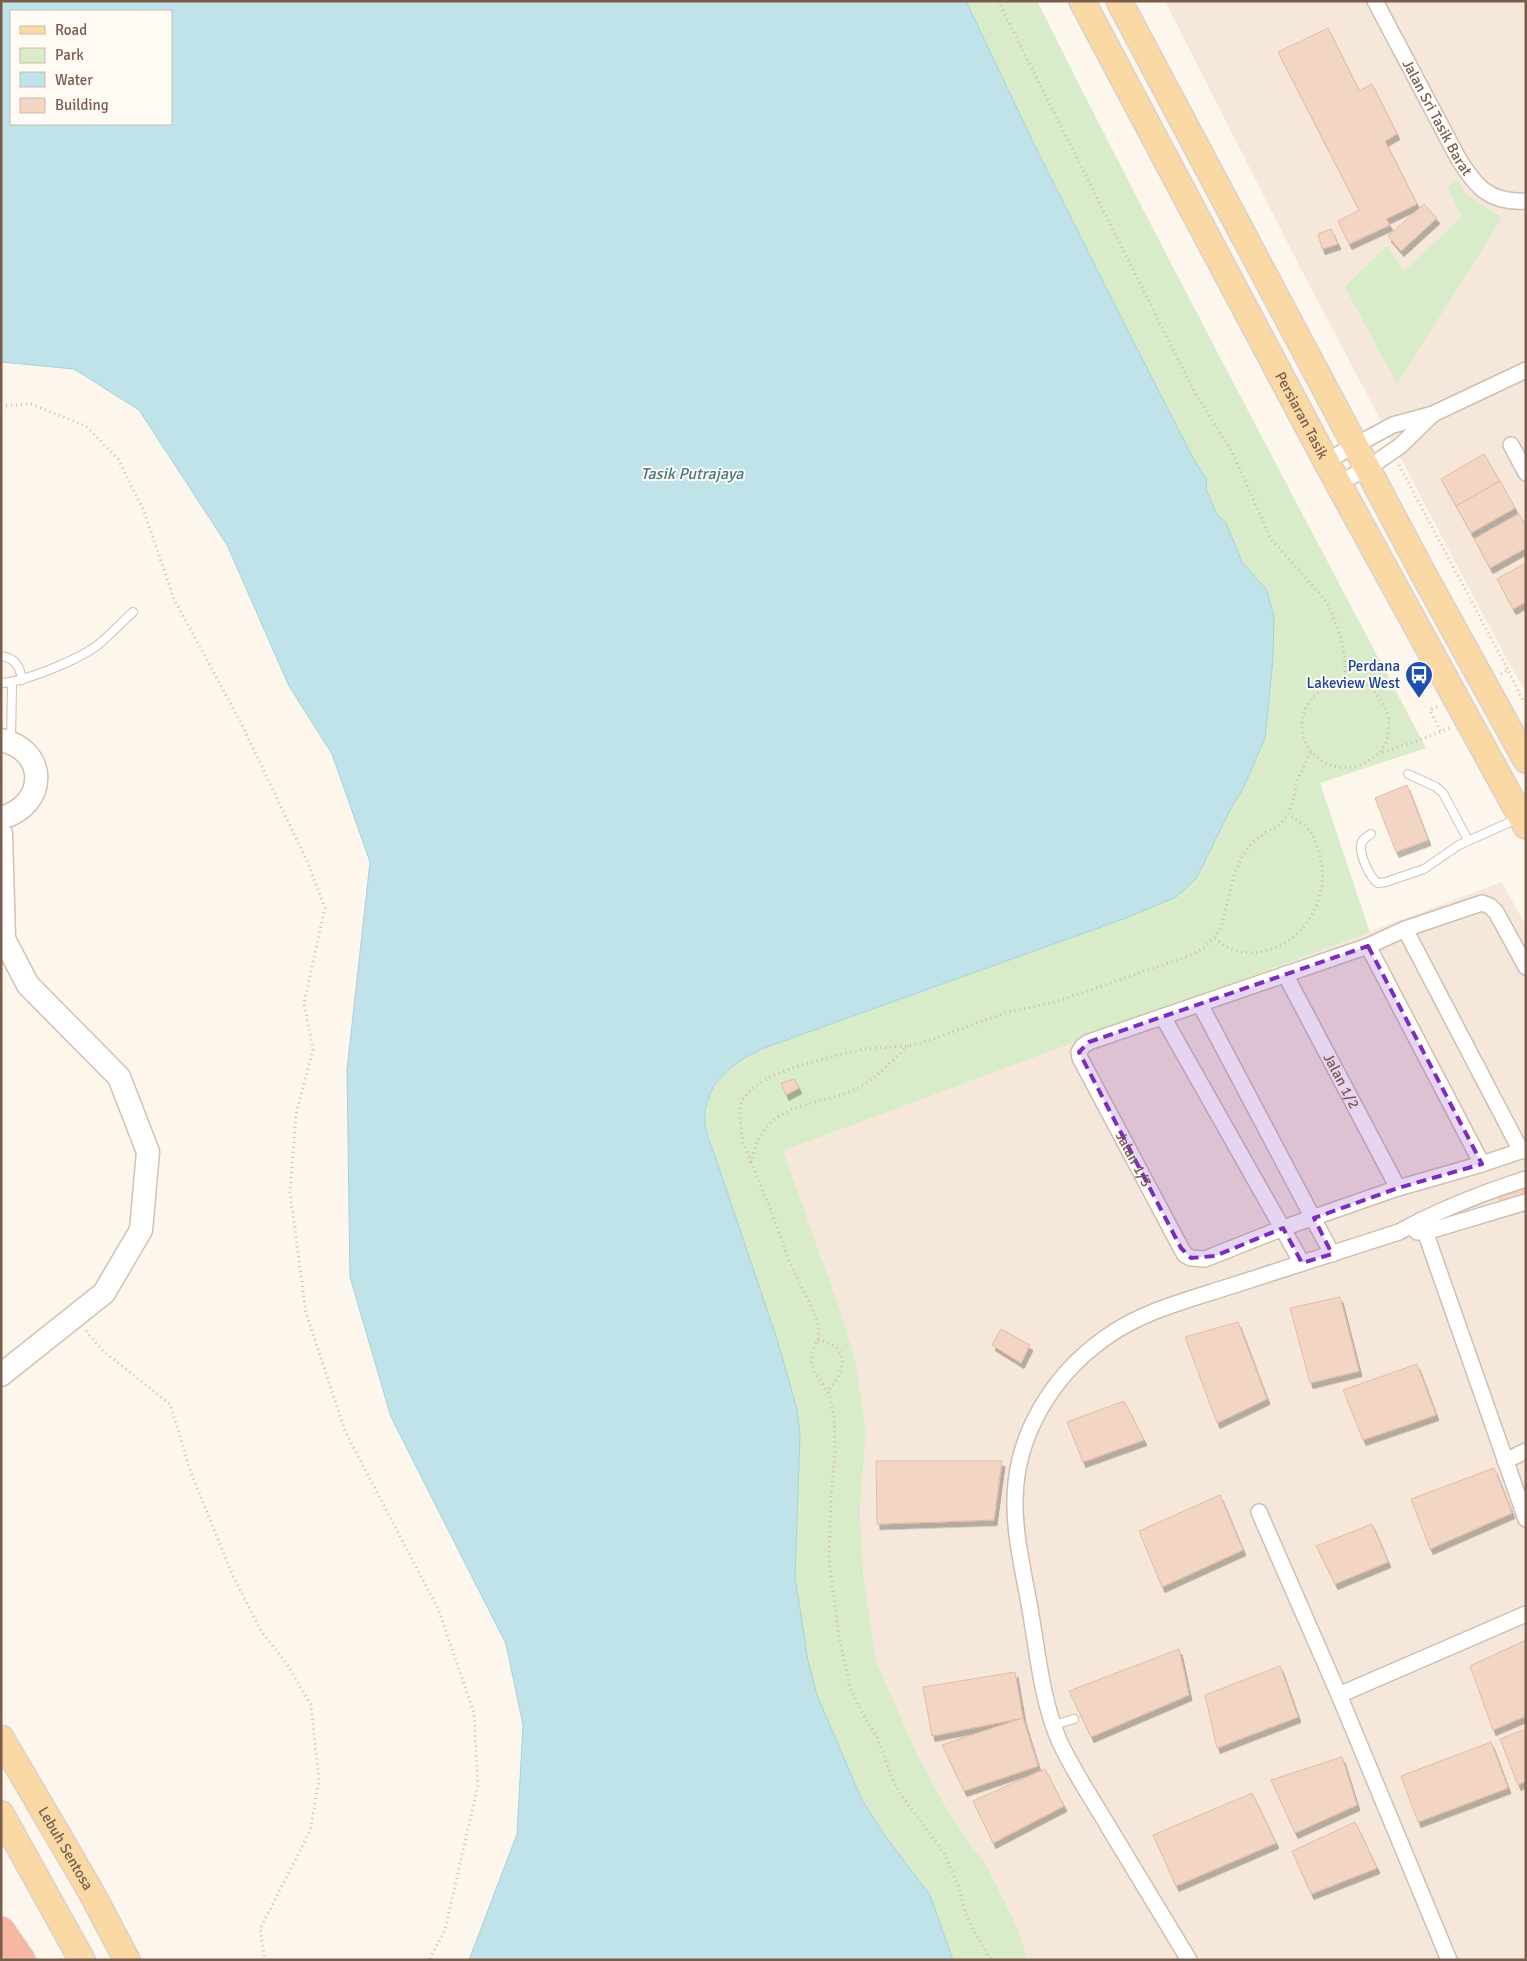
<svg xmlns="http://www.w3.org/2000/svg" width="1527" height="1961" viewBox="0 0 1527 1961" font-family="Signika,sans-serif">
<defs>
<filter id="shadow"><feDropShadow dx="3" dy="5.5" stdDeviation="0" flood-color="#0004"/></filter>
</defs>
<rect width="100%" height="100%" fill="#fdf6ec"/>
<g fill="#f5e8da">
<path d="M1165,1h361v689l-11,-16 -43,-80 -169,-321z"/>
<path d="M1502,882l24,44v1034h-498l-10,-31 -32,-65 -18,-22 -21,-33 -29,-53 -41,-93 -15,-96 -2,-58 6,-77 -30,-134 -53,-147z"/>
</g>
<g fill="#d8ecc9">
<path d="M966,1h71c126,251 258,499 389,747l-106,35 50,149 -587,219 53,147 19,61 11,73 -6,77 3,65 14,89 41,93 29,53 21,33 18,22 32,65 10,31h-75l-23,-65 -44,-58 -24,-37 -45,-105 -9,-34 -13,-84 5,-142 -3,-26 -20,-70 -17,-46 -55,-169 3,-26 14,-22 20,-18 22,-10 362,-130 70,-39 34,-69 13,-21 22,-51 8,-80 -7,-69 -24,-27 -16,-39 -9,-8 -11,-26 1,-9 -14,-22 -65,-127 -94,-187z"/>
<path d="M1457,180l9,14 36,24 -105,166 -52,-97 42,-41 17,25 58,-54 -15,-30z"/>
</g>
<path fill="#bfe3e8" stroke="#a5d3da" fill-rule="evenodd" d="M1,1h965l68,143 94,187 65,127 14,22 -1,9 11,26 9,8 16,39 24,27 8,27 -1,42 -8,80 -22,51 -13,21 -34,69 -20,18 -50,21 -362,130c-31,14 -61,36 -59,75 1,9 5,19 8,27l64,189 20,70 3,26 -5,142 13,84 9,34 45,105 24,37 44,58 23,65h-484l48,-126 6,-109 -17,-81 -115,-227 -41,-140 -3,-207 23,-208 -38,-108 -43,-68 -62,-141 -88,-135 -65,-41 -73,-7zM11,11h160v113h-160z"/>
<g fill="#f3d5c3" stroke="#e6bba3" filter="url(#shadow)">
<path d="M1328,28l31,63 13,-7 25,50 -12,7 32,63 -31,15 4,6 -41,19 -11,-23 21,-11 -81,-158z"/>
<path d="M1424,204l13,14 -36,33 -13,-15z"/>
<path d="M1331,229l7,15 -16,5 -4,-15z"/>
<path d="M1484,454l16,27 -44,25 -15,-27z"/>
<path d="M1500,481l15,27 -44,25 -15,-27z"/>
<path d="M1519,514l7,13v21l-36,20 -16,-29z"/>
<path d="M1526,563v39l-13,7 -16,-30z"/>
<path d="M1407,785l21,55 -32,12 -21,-54z"/>
<path d="M794,1079l5,9 -13,7 -5,-12z"/>
<path d="M1521,1186l5,10 -25,8 -2,-11z"/>
<path d="M1340,1297l19,74 -49,12 -20,-75z"/>
<path d="M1238,1322l29,77 -50,24 -32,-86z"/>
<path d="M1001,1329l29,16 -9,18 -29,-18z"/>
<path d="M1417,1364l19,51 -73,25 -20,-50z"/>
<path d="M1124,1401l20,39 -61,22 -16,-40z"/>
<path d="M876,1461h126l-8,59 -117,4z"/>
<path d="M1494,1468l18,45 -82,36 -19,-50z"/>
<path d="M1220,1495l23,55 -81,37 -23,-56z"/>
<path d="M1372,1524l16,38 -53,22 -19,-38z"/>
<path d="M1526,1640v76l-33,14 -23,-64z"/>
<path d="M1179,1649l10,46 -98,42 -22,-46z"/>
<path d="M1280,1666l18,51 -81,31 -12,-53z"/>
<path d="M1015,1672l8,46 -91,18 -9,-49z"/>
<path d="M1023,1718l15,48 -74,25 -22,-46z"/>
<path d="M1526,1729v52l-8,4 -18,-46z"/>
<path d="M1491,1742l17,46 -90,34 -17,-46z"/>
<path d="M1342,1757l15,48 -62,28 -24,-53z"/>
<path d="M1045,1769l19,37 -71,37 -20,-42z"/>
<path d="M1252,1793l24,50 -100,43 -23,-51z"/>
<path d="M1355,1822l22,46 -66,26 -19,-43z"/>
</g>
<g fill="none" stroke-linecap="round" stroke-linejoin="round">
<defs>
<g id="lane">
<path d="M1,656c14,2 19,10 21,24"/>
<path d="M1,683c24,-1 79,-24 98,-39 12,-10 23,-22 34,-32"/>
<path d="M11,741l1,-58"/>
<path d="M1408,774l28,13 7,6 25,47"/>
<path d="M1371,834c-5,3 -10,6 -10,12 -1,10 9,32 17,37l8,-1 38,-13 35,-24 60,-27"/>
<path d="M1054,1725l20,-6"/>
</g>
<g id="street">
<path id="s1" d="M1375,1l83,157c18,29 31,45 68,43"/>
<path d="M1511,445l15,28"/>
<path d="M1326,461l67,-36 40,-11 93,-44"/>
<path d="M1338,483l30,-15 32,-22 32,-31"/>
<path d="M1405,929l116,222"/>
<path d="M1368,946l114,218"/>
<path id="s2" d="M1526,967l-30,-55 -6,-6 -8,-3 -77,26 -37,17 -279,96 -6,4 -4,6 1,6 101,190 4,7 6,3 14,1 78,-31 115,-40 84,-24 44,-15"/>
<path id="s3" d="M1285,974l113,214"/>
<path d="M1200,1004l132,250"/>
<path d="M1163,1017l139,246"/>
<path d="M1421,1220l105,299"/>
<path d="M1417,1232h9l100,-30"/>
<path d="M1505,1461l21,-10"/>
<path d="M1259,1512l80,183 110,265"/>
<path d="M1339,1695l187,-81"/>
<path d="M1189,1960c-27,-45 -54,-90 -81,-134 -17,-29 -37,-58 -50,-88 -16,-39 -20,-82 -27,-123 -6,-37 -17,-79 -16,-116 1,-65 38,-124 90,-161 37,-27 83,-38 126,-52 56,-18 112,-36 168,-54 40,-22 83,-39 127,-53"/>
</g>
<g id="secondary">
<path d="M1,740c47,10 47,65 0,78"/>
<path d="M1,834l3,105 24,46 91,92 29,75 -7,78 -37,63 -103,82"/>
</g>
<g id="primary">
<path id="s4" d="M1082,1l244,460 200,365"/>
<path d="M1119,1l306,576 101,183"/>
<path id="s5" d="M1,1738l89,152 37,70"/>
<path d="M1,1814l81,146"/>
</g>
<path id="highway" d="M1,1931l20,29"/>
</defs>
<use href="#lane" stroke="#d1beb0" stroke-width="10"/>
<use href="#street" stroke="#d1beb0" stroke-width="18"/>
<use href="#secondary" stroke="#d6c0b0" stroke-width="25"/>
<use href="#primary" stroke="#dad1cd" stroke-width="28"/>
<use href="#highway" stroke="#dad1cd" stroke-width="30"/>
<g stroke="#d9b8a5" stroke-width="3" stroke-dasharray="1 4" stroke-linecap="butt">
<path d="M998,1l196,390 38,61 39,87 48,54 10,13 12,31 4,22v20c30,3 50,30 42,60 -1,5 -5,10 -7,14l42,-14 28,-11"/>
<path d="M1,406l30,-2 55,22 32,33 26,52 30,88 67,124 66,138 18,47 -21,95 9,47 -17,64 -6,78 16,121 39,118 94,180 35,102 4,72 -33,145 -16,30"/>
<path d="M1399,465l109,205"/>
<path d="M1501,674l7,-4 15,31 3,-1"/>
<path d="M1345,679c-7,3 -15,5 -21,9 -45,30 -15,89 32,78 9,-2 17,-8 24,-13"/>
<path d="M1437,707l-7,3 11,22"/>
<path d="M1215,938c4,3 8,7 12,9 11,6 25,7 37,4 44,-10 68,-58 55,-99 -3,-8 -5,-18 -12,-24 -5,-5 -12,-9 -19,-13"/>
<path d="M908,1046c-16,15 -33,34 -54,44 -33,15 -78,12 -96,50 -3,7 -5,15 -7,22l-8,-19 -4,-32 4,-12 12,-13 17,-10 26,-10 48,-13 24,-5 38,-2 22,-6 75,-27 50,-11 134,-46 16,-9 16,-19 13,-53 9,-20 9,-12 14,-11 13,-7 9,-10 6,-17 1,-12 16,-35"/>
<path d="M751,1162l19,46 19,53 20,41 10,25 -1,13 -6,12 -1,11 4,10 14,21 5,23 1,36 -4,44 -2,63 10,77 11,50 14,29 13,21 15,41 9,17 43,58 16,37 5,22 8,18 18,30"/>
<path d="M86,1331l17,20 67,53 21,69 42,103 28,55 26,33 24,41 8,75 -9,51 -50,98 5,31"/>
<path d="M818,1340c33,6 28,31 10,50"/>
</g>
<use href="#lane" stroke="#fff" stroke-width="8"/>
<use href="#street" stroke="#fff" stroke-width="15"/>
<use href="#secondary" stroke="#fff" stroke-width="22"/>
<use href="#primary" stroke="#fbd9a5" stroke-width="25"/>
<use href="#highway" stroke="#f7b7a3" stroke-width="28"/>
</g>
<path fill="#7b2cbf" fill-opacity="0.2" stroke="#7b2cbf" stroke-width="4" stroke-dasharray="10 6" stroke-linejoin="round" d="M1368,946l114,218 -84,24 -84,30 18,36 -30,9 -19,-35 -68,28 -24,2 -10,-10 -102,-196 10,-10z"/>
<defs>
<symbol id="bus-pin" viewBox="-11 -11 22 30"><path d="M0 17L-7.5 6A9.5 9.5 0 1 1 7.5 6Z" fill="#1a4fb4" stroke="#fffaf3"/><path d="M-5-6H5V4H4V6H2V4H-2V6H-4V4H-5ZM-3.5-4V0h7V-4ZM-3.5 1.2v1.5H-2V1.2ZM2 1.2v1.5H3.5V1.2Z" fill="#fff"/></symbol>
</defs>
<g fill-rule="evenodd">
<use href="#bus-pin" x="1403" y="659" width="32" height="43"/>
</g>
<g text-anchor="middle" dominant-baseline="central" stroke-width="4" stroke-linejoin="round" paint-order="stroke">
<g font-size="15" fill="#7a5c4d" stroke="#fffaf3">
<text stroke="none"><textPath href="#s1" startOffset="132">Jalan Sri Tasik Barat</textPath></text>
<text stroke="none"><textPath href="#s4" startOffset="469">Persiaran Tasik</textPath></text>
<text stroke="none"><textPath href="#s3" startOffset="121">Jalan 1/2</textPath></text>
<text stroke="none"><textPath href="#s2" startOffset="632">Jalan 1/3</textPath></text>
<text stroke="none"><textPath href="#s5" startOffset="128">Lebuh Sentosa</textPath></text>
</g>
<g font-size="15" fill="#164399" stroke="#fffaf3" text-anchor="end">
<text x="1400" y="666">Perdana<tspan x="1400" dy="17">Lakeview West</tspan></text>
</g>
<g font-size="16" font-style="italic" fill="#437c86" stroke="#fffaf3">
<text x="692" y="474">Tasik Putrajaya</text>
</g>
</g>
<rect width="1527" height="1961" fill="none" stroke="#7a5c4d" stroke-width="5"/>
<rect x="10" y="10" width="162" height="115" fill="#fffaf3" stroke="#cabbb1"/>
<rect x="20" y="26" width="25" height="8" fill="#fbd9a5" stroke="#cabbb1"/>
<text x="55" y="35" font-size="15" fill="#7a5c4d">Road</text>
<rect x="20" y="48" width="25" height="15" fill="#d8ecc9" stroke="#cabbb1"/>
<text x="55" y="60" font-size="15" fill="#7a5c4d">Park</text>
<rect x="20" y="72" width="25" height="15" fill="#bfe3e8" stroke="#cabbb1"/>
<text x="55" y="85" font-size="15" fill="#7a5c4d">Water</text>
<rect x="20" y="98" width="25" height="15" fill="#f3d5c3" stroke="#cabbb1"/>
<text x="55" y="110" font-size="15" fill="#7a5c4d">Building</text>
</svg>
